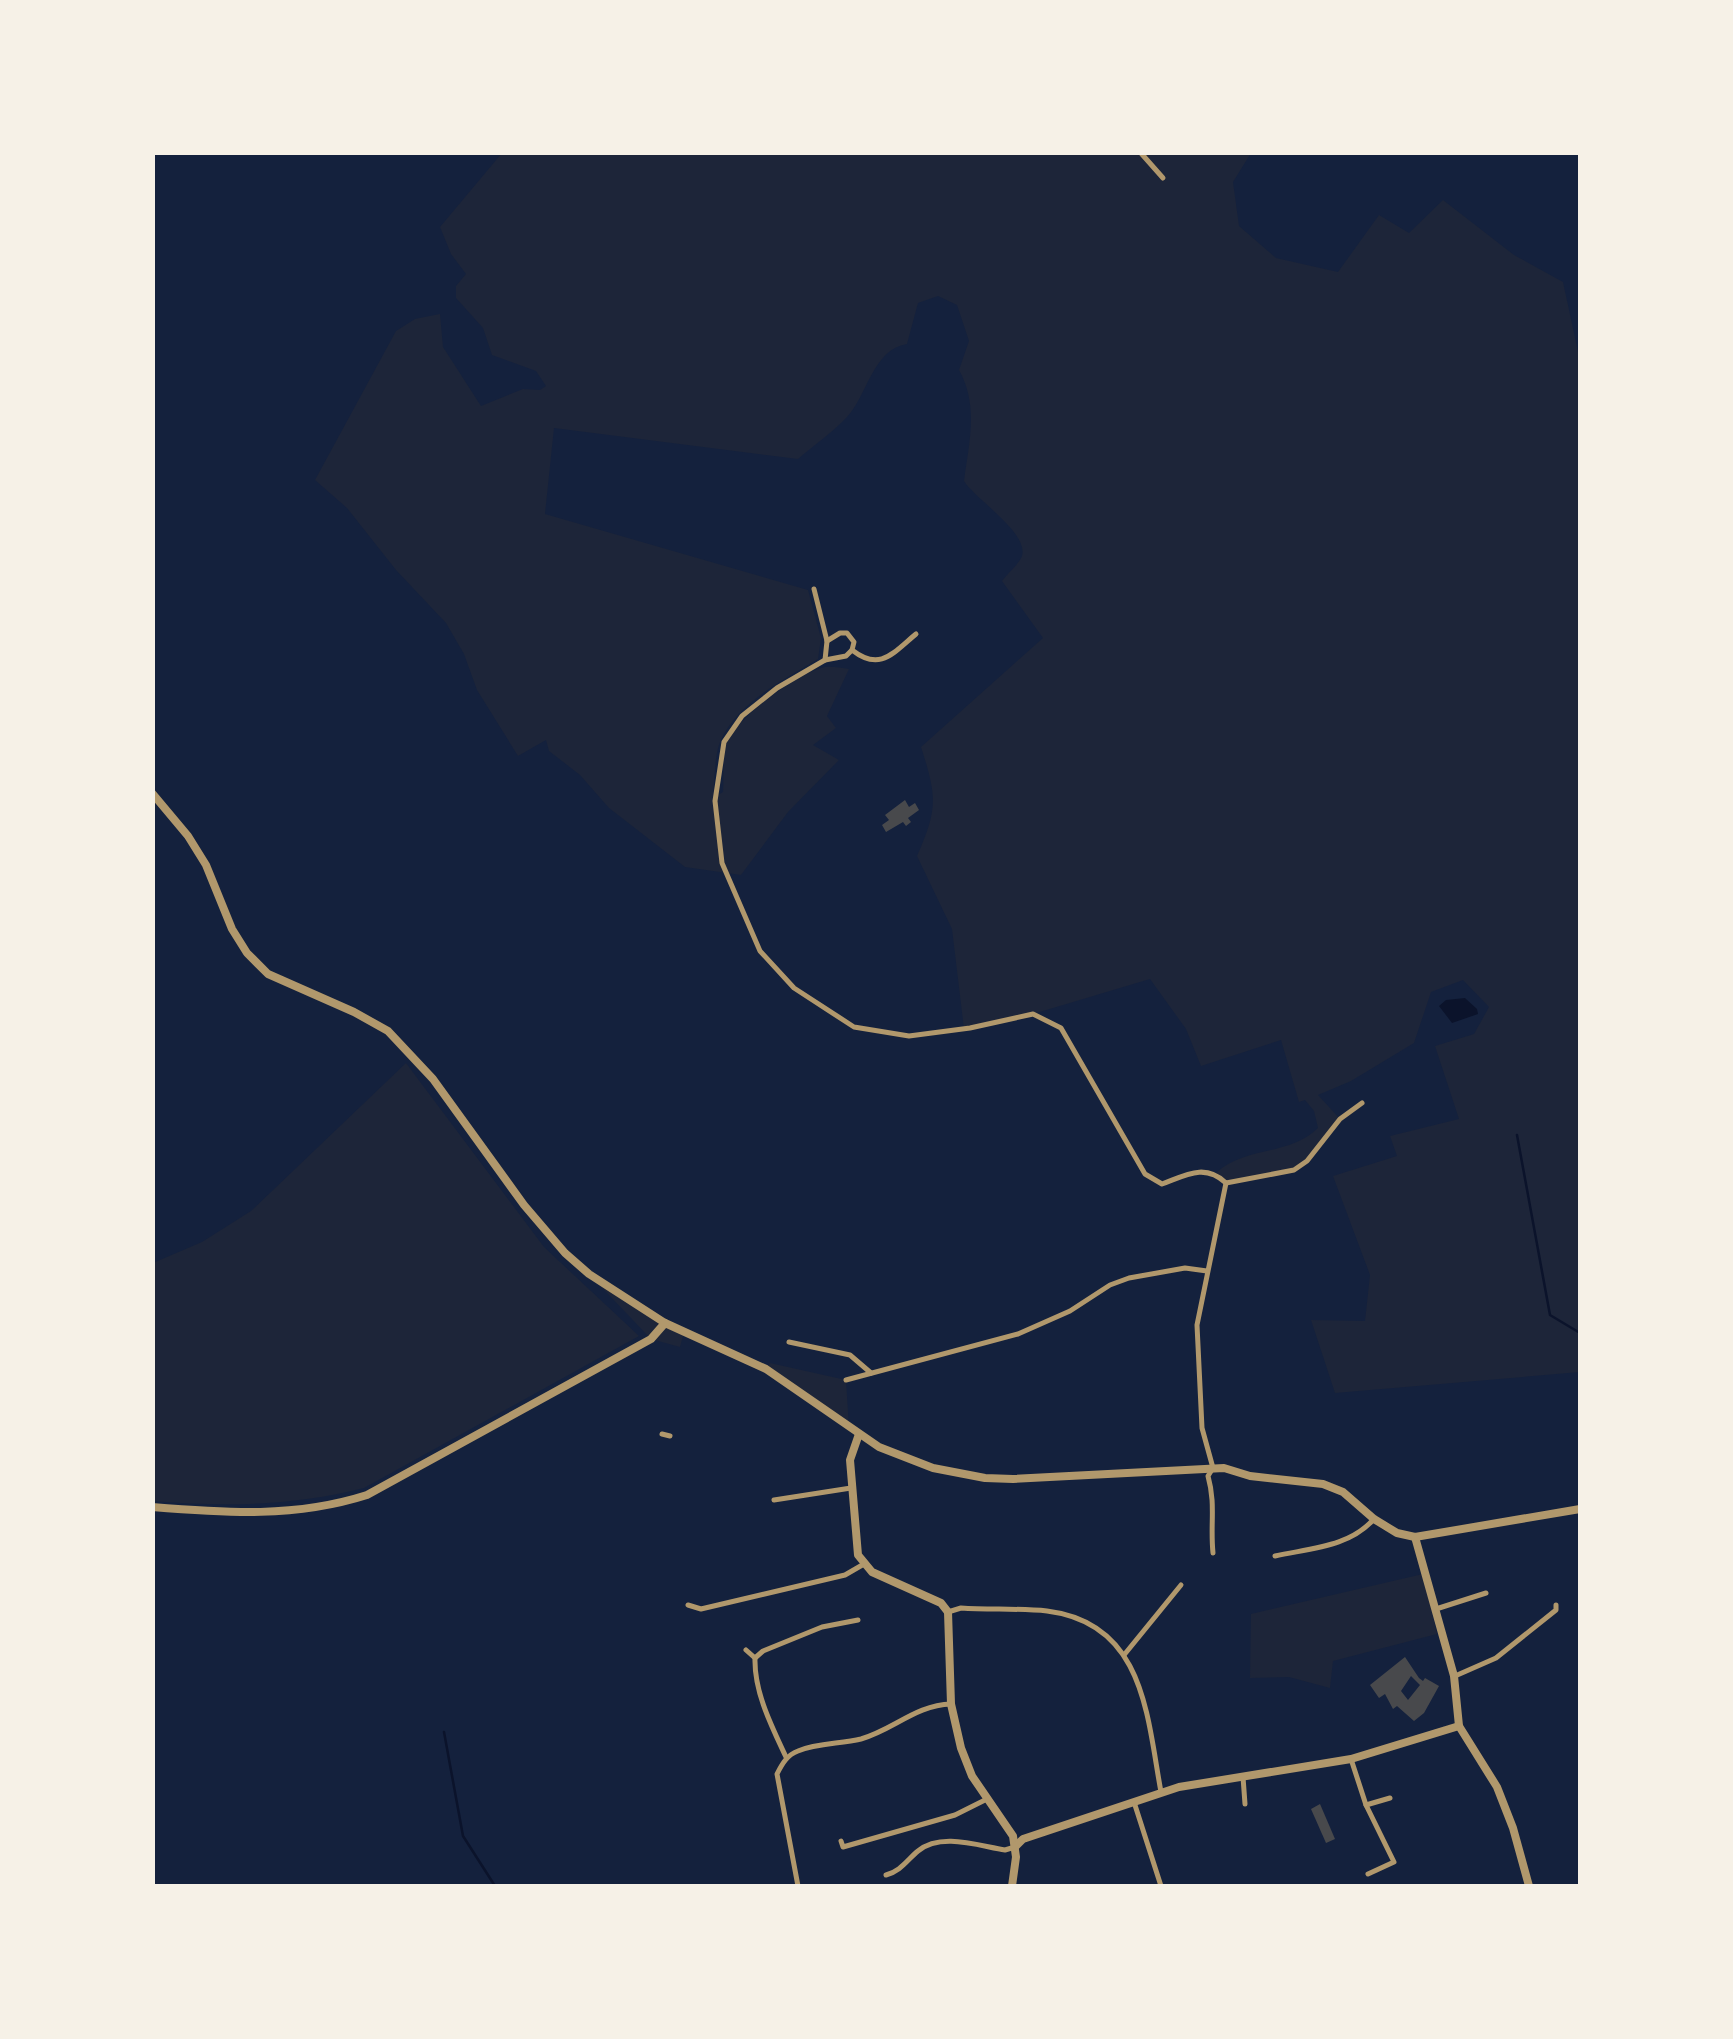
<svg xmlns="http://www.w3.org/2000/svg" width="1733" height="2039" viewBox="0 0 1733 2039" font-family="'DM Sans',sans-serif">
<rect width="100%" height="100%" fill="#14213d"/>
<g fill="#1d2539">
<path d="M502,153h749l-18,29 6,44 37,32 62,14 41,-57 30,18 34,-33 71,55 49,27 17,79v1011l-245,21 -24,-73 54,1 5,-46 -37,-99 64,-20 -7,-20 69,-17 -24,-73 39,-12 15,-27 -26,-27 -32,12 -17,51 -63,38 -33,14 22,24 -33,42 -13,9 -68,13 -10,-10c29,-27 74,-17 102,-45l-4,-17 -9,-11 -6,2 -18,-62 -80,26 -15,-37 -36,-50 -117,35 -69,15 -12,-100 -35,-73c21,-48 20,-59 4,-109l122,-109 -41,-57c5,-7 17,-17 20,-25 7,-23 -47,-57 -58,-75 5,-39 15,-75 -5,-111l10,-29 -12,-36 -19,-9 -20,7 -11,41c-34,5 -40,52 -60,73 -14,15 -33,28 -49,42l-244,-31 -9,86 263,76 13,48 -3,21c-34,21 -81,43 -98,83 -6,15 -5,39 -7,56l10,-6c1,-14 -1,-34 3,-47 9,-27 72,-72 99,-78 8,-1 16,1 24,2l-22,47 9,12 -23,17 26,15 -51,52 -47,63 -56,-8 -76,-59 -29,-33 -31,-24 -3,-11 -28,16 -41,-66 -13,-36 -18,-31 -50,-53 -49,-62 -32,-28 81,-149 19,-12 25,-5 3,33 38,59 42,-17 17,1 6,-4 -10,-15 -44,-16 -9,-27 -27,-30v-12l10,-12 -15,-20 -11,-27z"/>
<path d="M406,1063l138,184 95,89 -275,152c-71,18 -139,19 -211,13v-238l49,-21 49,-31z"/>
<path d="M589,1274l95,58 -4,15 -29,-8z"/>
<path d="M770,1363l76,17 3,48 -83,-59z"/>
<path d="M1423,1574l14,60 -104,27 -3,27 -41,-11 -39,1 1,-64z"/>
</g>
<path fill="#0b132b" d="M1465,998l12,11 1,5 -26,9 -13,-17 7,-6z"/>
<g fill="none" stroke-linecap="round" stroke-linejoin="round">
<g stroke="#0b132b" stroke-width="2.5">
<path d="M1517,1135l33,180 30,18"/>
<path d="M444,1732l19,104 32,50"/>
</g>
</g>
<g fill="#48494c" fill-rule="evenodd">
<path d="M905,800l4,7 6,-4 4,7 -11,8 3,4 -5,4 -3,-4 -17,10 -4,-7 7,-5 -4,-5z"/>
<path d="M1405,1657l14,21 4,3 2,-3 14,8 -15,27 -10,8 -17,-15 -4,3 -8,-15 -6,4 -9,-13zM1411,1676l9,9 -12,15 -7,-9z"/>
<path d="M1320,1804l15,35 -9,4 -15,-34z"/>
</g>
<g fill="none" stroke-linecap="round" stroke-linejoin="round">
<g stroke="#b1986c" stroke-width="5">
<path d="M1140,152l23,26"/>
<path d="M814,589l13,52 -2,19 -48,28 -35,28 -18,26 -9,59 7,62 38,88 34,37 60,39 55,9 61,-8 63,-14 28,14 84,146 17,10c24,-9 43,-21 64,-1"/>
<path d="M827,641l13,-8h7l7,9 -2,8c28,22 41,3 64,-16"/>
<path d="M825,660l21,-4 6,-6"/>
<path d="M1226,1183l68,-13 13,-9 33,-42 22,-16"/>
<path d="M789,1342l61,13 21,18"/>
<path d="M846,1380l172,-46 52,-23 40,-26 19,-7 56,-10 22,3"/>
<path d="M662,1434l8,2"/>
<path d="M774,1500l77,-12"/>
<path d="M1213,1553c-3,-29 3,-48 -5,-77l5,-8 -11,-40 -5,-103 29,-142"/>
<path d="M1275,1556c37,-8 74,-9 99,-37"/>
<path d="M688,1605l13,4 144,-34 19,-11"/>
<path d="M1436,1609l50,-16"/>
<path d="M948,1612l13,-4c28,2 58,0 86,3 98,12 100,106 114,181"/>
<path d="M746,1650l9,8c-1,34 17,69 31,99"/>
<path d="M1124,1655l57,-70"/>
<path d="M755,1658l8,-7 59,-24 36,-7"/>
<path d="M1455,1676l41,-18 60,-48v-5"/>
<path d="M1351,1759l15,46 28,57 -26,12"/>
<path d="M1243,1777l2,27"/>
<path d="M1134,1802l27,84"/>
<path d="M1366,1805l24,-7"/>
<path d="M841,1841l2,6 112,-32 32,-16"/>
<path d="M886,1875c15,-4 21,-15 32,-24 23,-19 61,-5 87,-1l10,-3"/>
<path d="M798,1886l-21,-112c5,-10 10,-19 21,-23 19,-8 43,-7 63,-12 32,-9 55,-34 90,-35"/>
</g>
<g stroke="#b1986c" stroke-width="8">
<path d="M152,793l36,43 18,29 26,64 15,24 21,21 86,38 34,19 45,48 91,126 41,48 24,21 76,49 101,46 113,78 54,21 52,10 28,1 211,-11 26,8 73,8 20,8 31,27 23,14 18,4 165,-28"/>
<path d="M859,1434l-9,26 8,95 14,17 69,31 7,9 3,92 10,44 11,28 41,60 3,21 -4,29"/>
<path d="M152,1507c75,6 143,11 215,-12l284,-156 14,-16"/>
<path d="M1415,1537l39,139 5,50 38,61 16,41 16,58"/>
<path d="M1015,1847l8,-8 156,-52 172,-28 108,-33"/>
</g>
</g>
<rect width="1733" height="2039" fill="none" stroke="#f6f1e7" stroke-width="310"/>
</svg>
